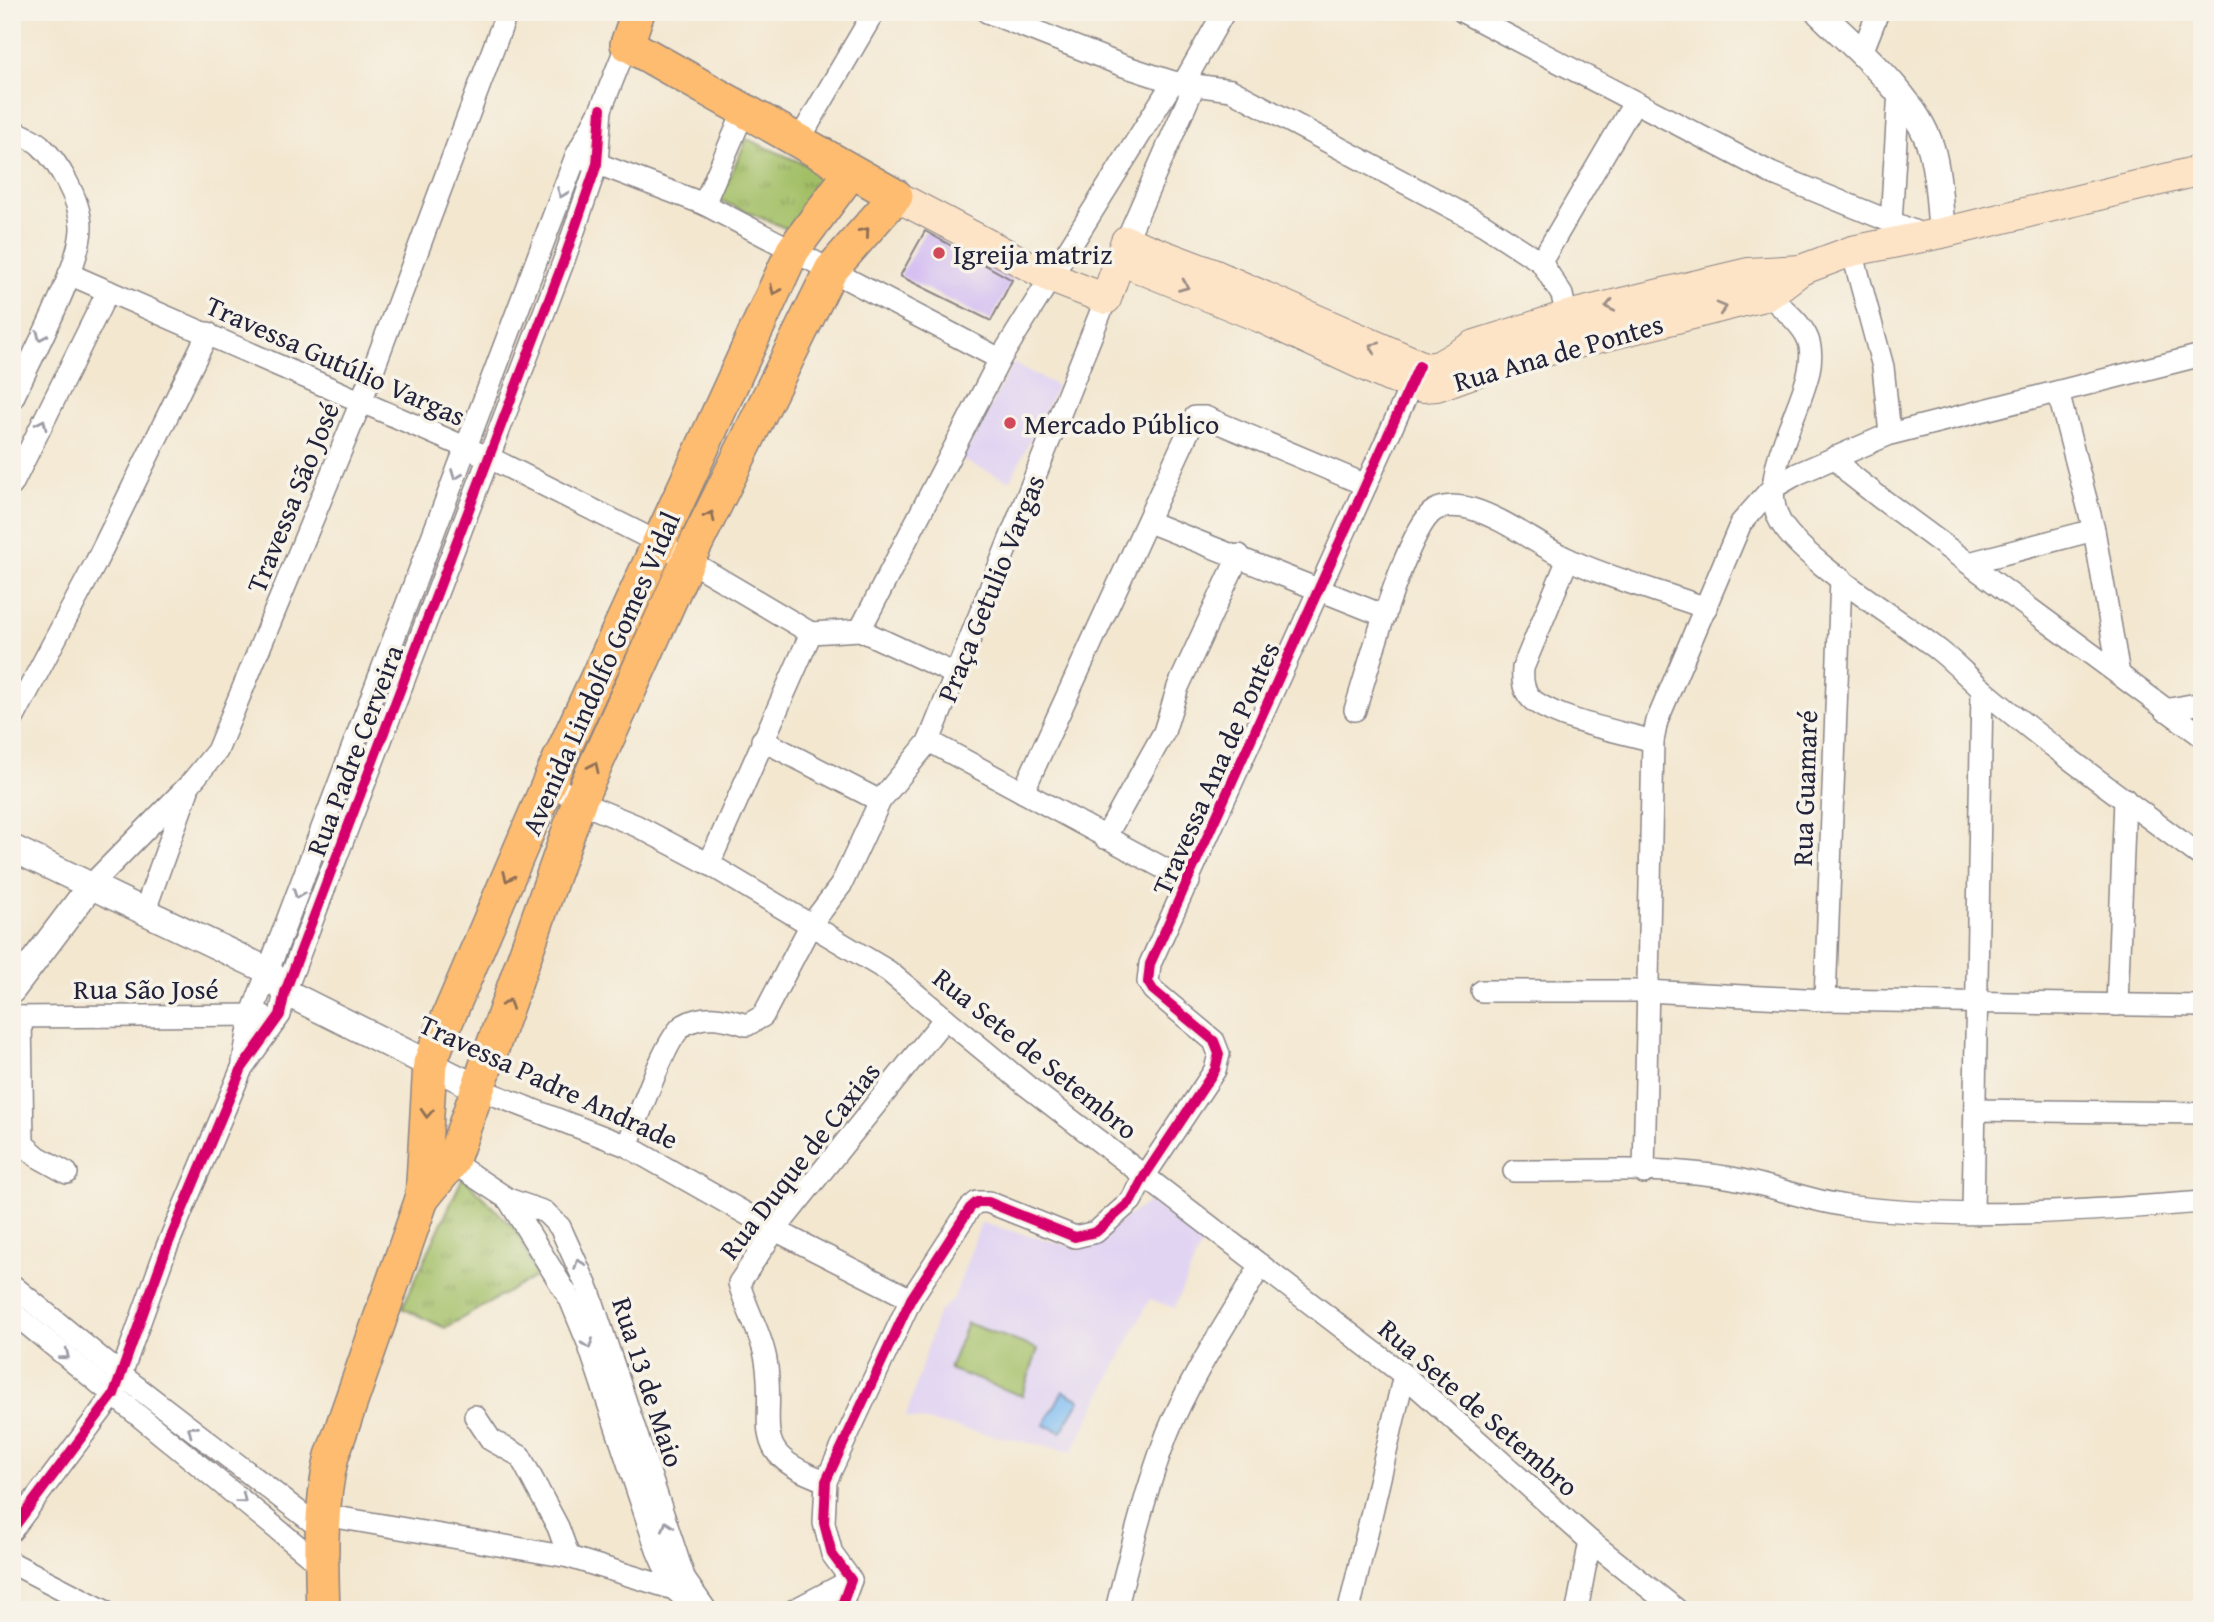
<svg xmlns="http://www.w3.org/2000/svg" width="2214" height="1622" viewBox="0 0 2214 1622" font-family="'Gentium Book Plus',serif">
<defs>
<pattern id="park-tufts" width="24" height="20" patternUnits="userSpaceOnUse" patternTransform="scale(1.75)"><rect width="24" height="20" fill="#a3bf66"/><path d="M3 7l-1-3M5 7V3M7 7l1-3M15 17l-1-3M17 17v-4M19 17l1-3" fill="none" stroke="#849b55"/></pattern>
</defs>
<rect width="100%" height="100%" fill="#f7f3e8"/>
<filter id="ink" filterUnits="userSpaceOnUse"><feTurbulence type="fractalNoise" baseFrequency=".0143" numOctaves="2"/><feDisplacementMap in="SourceGraphic" scale="14" xChannelSelector="R" yChannelSelector="G"/><feConvolveMatrix kernelMatrix="1 2 1 2 8 2 1 2 1" color-interpolation-filters="sRGB"/></filter>
<filter id="wash" filterUnits="userSpaceOnUse"><feTurbulence type="fractalNoise" baseFrequency=".00686" numOctaves="4" result="noise"/><feDisplacementMap in="SourceGraphic" scale="28" xChannelSelector="R" yChannelSelector="G"/><feGaussianBlur stdDeviation="1.57" result="paint"/><feColorMatrix in="noise" values="0 0 0 0 0 0 0 0 0 0 0 0 0 0 0 0 0 1.4 0 .05"/><feComposite in="paint" operator="in"/></filter>
<g filter="url(#wash)">
<rect width="100%" height="100%" fill="#f3e7d0"/>
<g fill="#e1d4f3">
<path d="M1013,363l44,23 -47,95 -48,-21z"/>
<path d="M1150,1201l53,40 -29,67 -24,-9 -78,153 -166,-35 32,-104 16,-15 27,-75 99,26z"/>
</g>
<path fill="#a3bf66" stroke="#627050" stroke-width="2" d="M967,1323l71,26 -16,47 -73,-27z"/>
<g fill="url(#park-tufts)" stroke="#627050" stroke-width="2">
<path d="M747,139l85,37 -26,61 -87,-37z"/>
<path d="M463,1177l55,55 18,44 -91,52 -43,-20z"/>
</g>
<path fill="#80bef3" stroke="#517097" stroke-width="2" d="M1063,1391l17,9 -19,32 -17,-7z"/>
<g id="blocks">
<path fill="#cbb0f5" d="M925,231l87,49 -21,41 -91,-45z"/>
</g>
</g>
<g filter="url(#ink)">
<use href="#blocks" fill-opacity="0" stroke="#8a8486" stroke-width="2"/>
<g fill="none" stroke-linecap="round" stroke-linejoin="round">
<defs>
<g id="minor">
<path d="M987,12l137,54 49,16 58,8 253,135 57,37 21,33 8,35"/>
<path d="M1463,12l308,161 155,63"/>
<path d="M1861,55l17,-43"/>
<path d="M1183,84l41,-72"/>
<path d="M12,130c9,4 21,9 28,15 19,18 40,55 41,81 1,39 -51,134 -69,174"/>
<path d="M798,142l76,-130"/>
<path d="M585,159l119,45 296,155"/>
<path d="M704,204l40,-93"/>
<path d="M1891,223l8,-133"/>
<path d="M1126,241l69,-157"/>
<path d="M1852,251l31,116 7,67"/>
<path d="M1541,262l93,-159"/>
<path d="M69,274l421,184 169,85 152,90 49,-3 95,44"/>
<path d="M1759,285c14,17 36,30 47,50 24,44 -52,123 -28,182 16,39 125,104 162,134 15,12 28,26 43,39 70,59 145,112 219,167"/>
<path d="M2058,392l36,138 25,144"/>
<path d="M1835,457l16,18 28,22 323,239"/>
<path d="M12,485l96,-194"/>
<path d="M1149,522l236,94"/>
<path d="M1568,559l-45,109c-1,13 0,25 12,34 30,20 83,29 118,39"/>
<path d="M1969,563l125,-33"/>
<path d="M860,630l140,-271 173,-277"/>
<path d="M1355,710c13,-42 49,-171 76,-197 11,-10 28,-7 41,-4 33,10 63,34 94,49 44,21 94,33 140,50"/>
<path d="M2165,710l37,-7"/>
<path d="M12,721l83,-157 113,-231"/>
<path d="M762,740l118,61"/>
<path d="M929,741l260,141"/>
<path d="M549,782l30,20 58,24 72,38 179,107 139,115 377,289 186,166 87,69"/>
<path d="M1023,792l172,-375h10l161,68"/>
<path d="M1105,838l59,-106 14,-45 61,-132"/>
<path d="M709,864l102,-231"/>
<path d="M92,884l98,-100 27,-33 144,-349 146,-390"/>
<path d="M145,910l43,-120"/>
<path d="M1482,991h163l180,9 377,6"/>
<path d="M1825,1000l16,-422"/>
<path d="M2117,1005l8,-206"/>
<path d="M12,1017l250,-2"/>
<path d="M21,1017l2,127 15,13 29,16"/>
<path d="M243,1062l8,-46 325,-860 25,-47 26,-65"/>
<path d="M479,1089l148,57 148,84 136,69"/>
<path d="M1976,1110l226,3"/>
<path d="M627,1146c10,-24 38,-109 57,-121 21,-12 41,-7 63,0l16,-9 47,-90 31,-41 39,-84 49,-60 177,-442"/>
<path d="M452,1162l56,37 37,13 15,15 29,64 96,289 21,30"/>
<path d="M1514,1171c71,1 148,-6 218,7 38,7 74,22 114,28 117,15 239,5 356,-4"/>
<path d="M1644,1173l9,-432 4,-20 84,-198 30,-34 26,-15 93,-40 312,-79"/>
<path d="M508,1199l62,100 18,44 69,207 17,39 10,9"/>
<path d="M1973,1213l9,-524"/>
<path d="M12,1285l108,89 204,157"/>
<path d="M12,1312l309,253"/>
<path d="M475,1416l16,24 29,16 38,71 11,30"/>
<path d="M826,1481c-82,-28 -49,-54 -60,-121 -5,-28 -20,-50 -27,-77l36,-53 170,-212"/>
<path d="M324,1515l245,42 105,32 7,-6"/>
<path d="M12,1530l102,-136 52,-145 76,-181 38,-53 5,-23 279,-732 33,-96 4,-55"/>
<path d="M12,1563l91,47"/>
<path d="M794,1610l57,-30"/>
<path d="M840,1610l11,-30 -19,-26 -8,-31 2,-42 85,-182 59,-91 7,-6h11l87,35 21,-5 35,-31 14,-26 70,-105 4,-16 -5,-13 -61,-51 -5,-8 2,-18 267,-592"/>
<path d="M1116,1610c15,-60 29,-118 51,-176 24,-59 62,-114 94,-169"/>
<path d="M1349,1610l55,-235"/>
<path d="M1577,1610l13,-69"/>
</g>
<g id="tertiary">
<path d="M1819,12c37,37 97,85 112,136 8,27 8,57 11,85"/>
<path d="M12,848l257,123 16,21 194,97"/>
<path d="M12,990l80,-106"/>
</g>
<g id="secondary">
<path d="M896,196l156,82 54,21 20,-58 87,33 213,94 13,-2 36,-21 92,-29 181,-43 53,-3"/>
<path d="M1120,260l142,58 127,59 33,10 15,-1 69,-25 262,-66 33,-25 51,-19 90,-18 260,-63"/>
</g>
<g id="primary">
<path d="M422,1199l30,-37 127,-360 109,-242 143,-290 65,-74 -269,-152 11,-32"/>
<path d="M323,1610c-2,-51 -3,-105 9,-154l90,-257 8,-136 11,-29 108,-252 244,-532 58,-78"/>
</g>
</defs>
<use href="#minor" stroke="#8a8486" stroke-width="24"/>
<use href="#tertiary" stroke="#8a8486" stroke-width="29"/>
<use href="#secondary" stroke="#8a8486" stroke-width="32"/>
<use href="#primary" stroke="#8a8486" stroke-width="36"/>
<use href="#minor" stroke="#fff" stroke-width="21"/>
<use href="#tertiary" stroke="#fff" stroke-width="26"/>
<use href="#secondary" stroke="#fee4c6" stroke-width="30"/>
<use href="#primary" stroke="#fdbc70" stroke-width="33"/>
<defs>
<g id="cycleway">
<path d="M12,1530l102,-136 52,-145 76,-181 38,-53 5,-23 279,-732 33,-96 4,-55"/>
<path d="M840,1610l11,-30 -19,-26 -8,-31 2,-42 85,-182 59,-91 7,-6h11l87,35 21,-5 35,-31 14,-26 70,-105 4,-16 -5,-13 -61,-51 -5,-8 2,-18 269,-598"/>
</g>
</defs>
<use href="#cycleway" stroke="#f7f3e8" stroke-width="15"/>
<use href="#cycleway" stroke="#d6006c" stroke-width="10"/>
</g>
<defs><path id="oneway-chevron" d="M-2-3.5L2.5 0L-2 3.5" fill="none" stroke-width="1.6" stroke-linecap="round" stroke-linejoin="round" transform="scale(1.75)"/></defs>
<g stroke="#9c9ca7">
<use href="#oneway-chevron" transform="translate(562 193) rotate(111)"/>
<use href="#oneway-chevron" transform="translate(41 336) rotate(114)"/>
<use href="#oneway-chevron" transform="translate(42 424) rotate(-64)"/>
<use href="#oneway-chevron" transform="translate(456 475) rotate(111)"/>
<use href="#oneway-chevron" transform="translate(298 894) rotate(111)"/>
<use href="#oneway-chevron" transform="translate(579 1264) rotate(-111)"/>
<use href="#oneway-chevron" transform="translate(588 1344) rotate(70)"/>
<use href="#oneway-chevron" transform="translate(65 1355) rotate(39)"/>
<use href="#oneway-chevron" transform="translate(192 1430) rotate(-142)"/>
<use href="#oneway-chevron" transform="translate(242 1499) rotate(39)"/>
<use href="#oneway-chevron" transform="translate(667 1526) rotate(-108)"/>
</g>
<g stroke="#906f56">
<use href="#oneway-chevron" transform="translate(865 232) rotate(-49)"/>
<use href="#oneway-chevron" transform="translate(775 290) rotate(115)"/>
<use href="#oneway-chevron" transform="translate(710 516) rotate(-64)"/>
<use href="#oneway-chevron" transform="translate(594 767) rotate(-65)"/>
<use href="#oneway-chevron" transform="translate(508 877) rotate(113)"/>
<use href="#oneway-chevron" transform="translate(508 1004) rotate(-71)"/>
<use href="#oneway-chevron" transform="translate(427 1113) rotate(93)"/>
</g>
<g stroke="#9b8d87">
<use href="#oneway-chevron" transform="translate(1184 286) rotate(22)"/>
<use href="#oneway-chevron" transform="translate(1610 306) rotate(167)"/>
<use href="#oneway-chevron" transform="translate(1722 308) rotate(-15)"/>
<use href="#oneway-chevron" transform="translate(1374 347) rotate(-156)"/>
</g>
</g>
<g fill="#d1495b" stroke="#f7f3e8" stroke-width="2.5">
<circle cx="939" cy="253" r="7"/>
<circle cx="1010" cy="423" r="7"/>
</g>
<g text-anchor="middle" dominant-baseline="central" stroke-width="7" stroke-linejoin="round" paint-order="stroke">
<g font-size="28" fill="#22223b" stroke="#f7f3e8" text-anchor="start">
<text x="953" y="253">Igreija matriz</text>
<text x="1024" y="423">Mercado Público</text>
</g>
<g font-size="28" fill="#22223b" stroke="#f7f3e8">
<text transform="translate(1558 352) rotate(-16)">Rua Ana de Pontes</text>
<text transform="translate(336 360) rotate(24)">Travessa Gutúlio Vargas</text>
<text transform="translate(292 497) rotate(-68)">Travessa São José</text>
<text transform="translate(990 588) rotate(-68)">Praça Getulio Vargas</text>
<text transform="translate(600 673) rotate(-66)">Avenida Lindolfo Gomes Vidal</text>
<text transform="translate(354 750) rotate(-69)">Rua Padre Cerveira</text>
<text transform="translate(1215 768) rotate(-66)">Travessa Ana de Pontes</text>
<text transform="translate(1804 788) rotate(-88)">Rua Guamaré</text>
<text x="146" y="988">Rua São José</text>
<text transform="translate(1036 1053) rotate(39)">Rua Sete de Setembro</text>
<text transform="translate(549 1081) rotate(25)">Travessa Padre Andrade</text>
<text transform="translate(799 1160) rotate(-52)">Rua Duque de Caxias</text>
<text transform="translate(649 1382) rotate(72)">Rua 13 de Maio</text>
<text transform="translate(1479 1407) rotate(41)">Rua Sete de Setembro</text>
</g>
</g>
<rect width="2214" height="1622" fill="none" stroke="#f7f3e8" stroke-width="42"/>
</svg>
